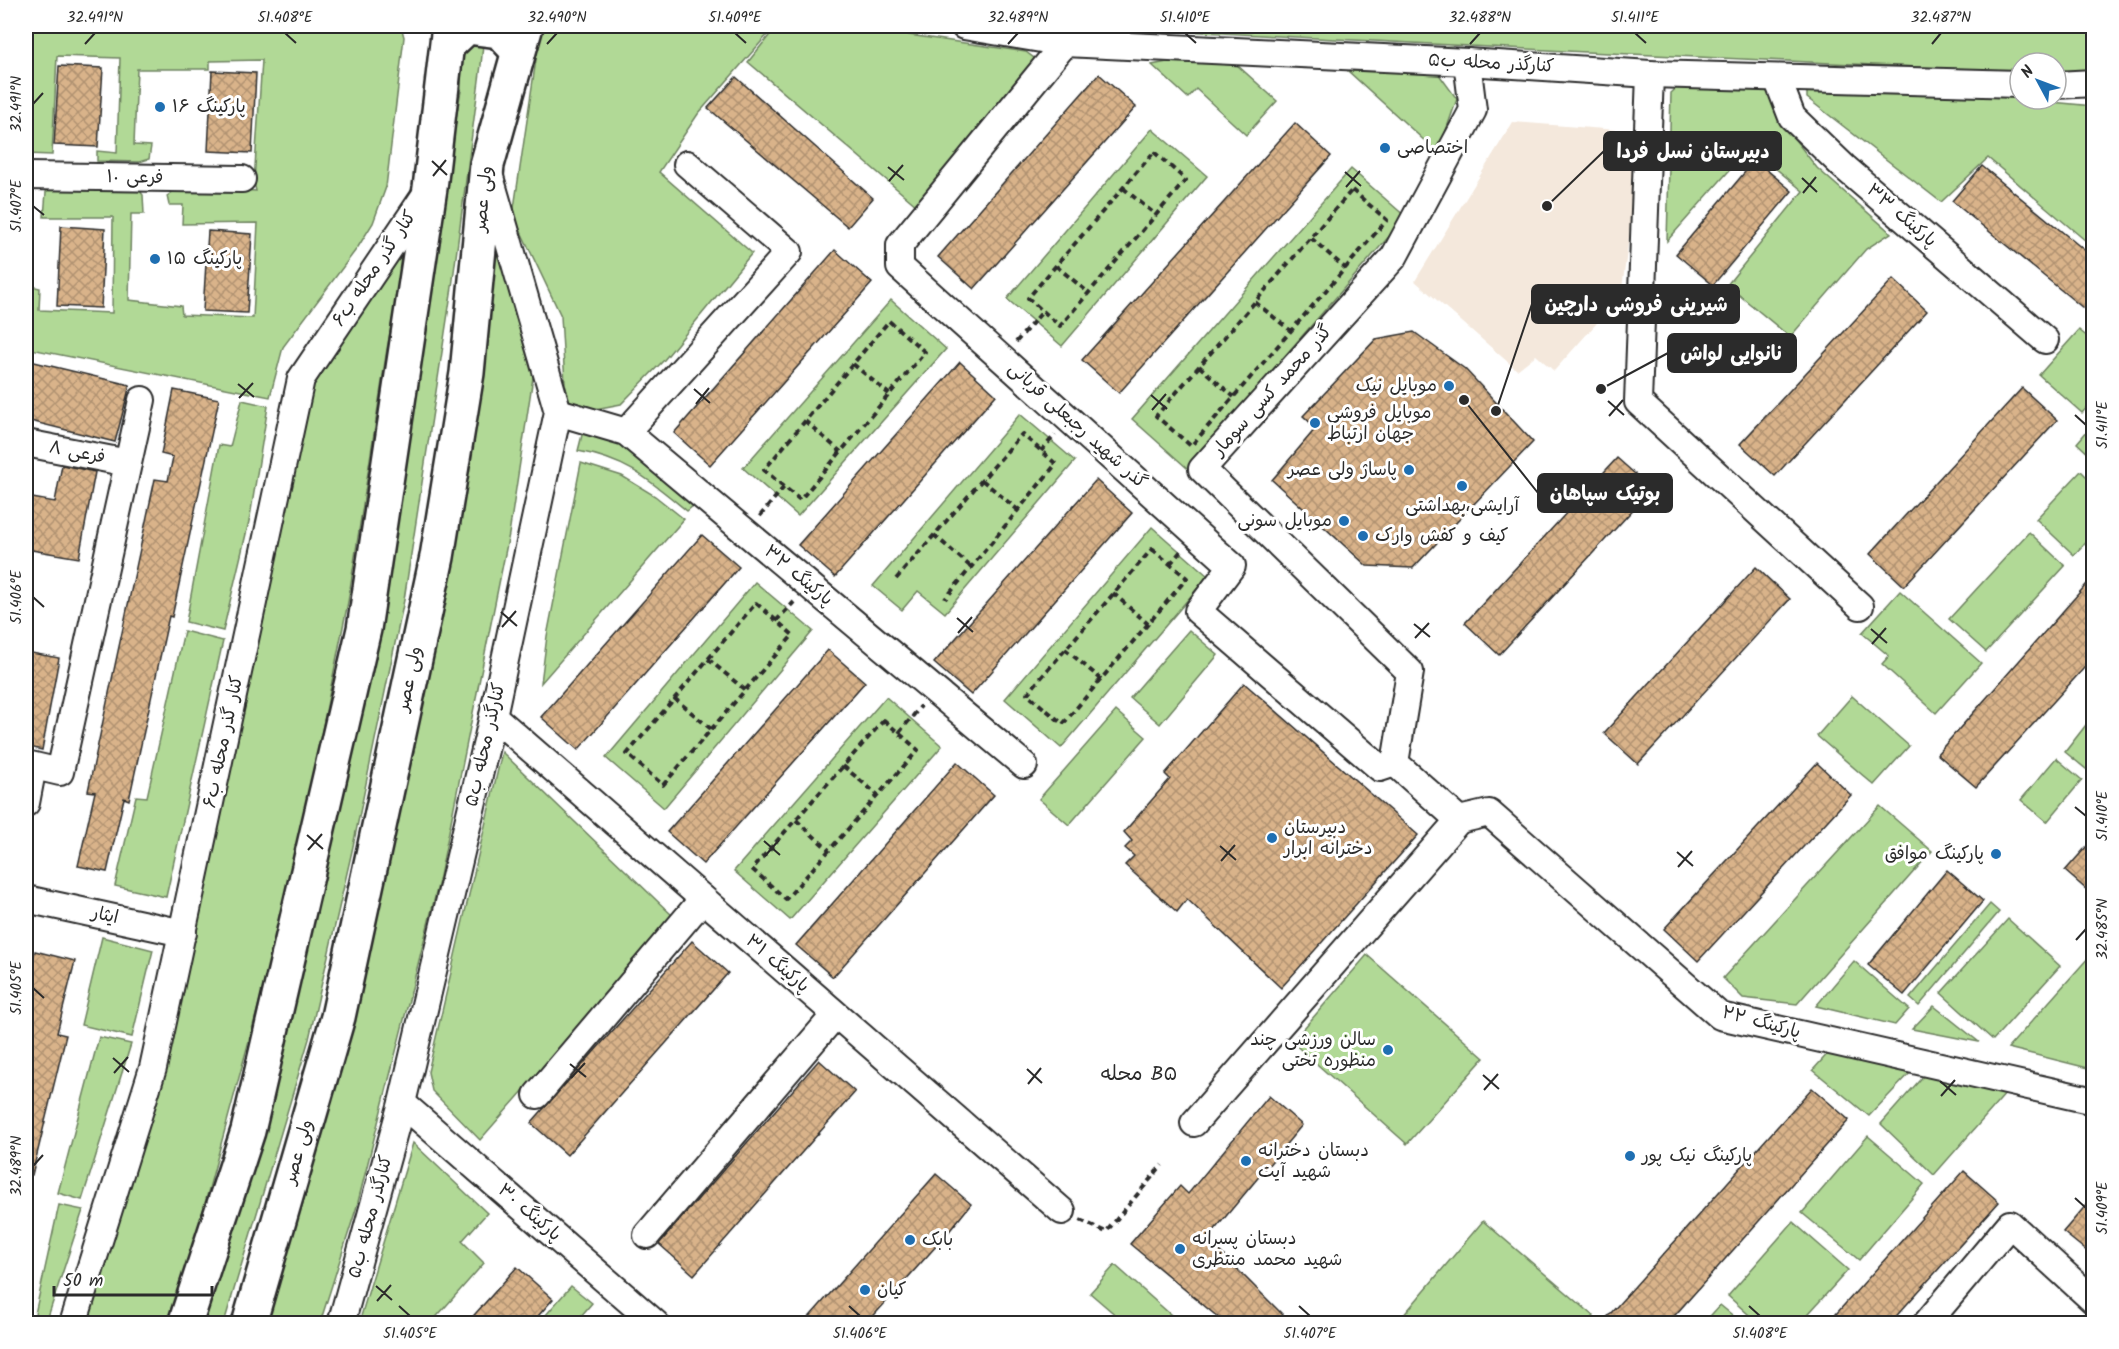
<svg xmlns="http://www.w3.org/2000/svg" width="2119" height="1349" viewBox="0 0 2119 1349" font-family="Kalam,'Playpen Sans Arabic',sans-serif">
<defs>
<pattern id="building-cross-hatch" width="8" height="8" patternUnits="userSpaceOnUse" patternTransform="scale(1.5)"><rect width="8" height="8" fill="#d9b38a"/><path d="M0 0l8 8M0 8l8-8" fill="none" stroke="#b09271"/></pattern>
</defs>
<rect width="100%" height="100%" fill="#fff"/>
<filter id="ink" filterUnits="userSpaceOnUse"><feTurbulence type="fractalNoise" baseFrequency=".0167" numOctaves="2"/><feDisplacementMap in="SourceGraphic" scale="12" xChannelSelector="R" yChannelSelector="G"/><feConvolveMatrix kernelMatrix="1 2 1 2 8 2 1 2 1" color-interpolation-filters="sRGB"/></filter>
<g filter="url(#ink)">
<path fill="#f4e8dc" d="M1513,122l130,10 -22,164 -67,75 -18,-16 -19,15 -102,-89z"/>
<g fill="#b1d996" stroke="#6e8260" stroke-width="1.5">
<path d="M26,26h375l3,11 -18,150 -13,36 -15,24 -75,100 -13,50 -244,-49 1,-63 13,3 -1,22 73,3 1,-96h-69l2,-25 6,-7 84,1 7,9 1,19h-13l-2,86 52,6 1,9 71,3 5,-95 -76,1 1,-19h-14l-2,-9 13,-9 76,4 -2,-9 8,-122 -52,1v8h-73l-3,76 17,1 -2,13 -10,3 -42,-1v-10l20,2 3,-95 -63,-2 -5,99 -26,-1z"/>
<path d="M541,26h234l-77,88 -39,58 93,81 -88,107 -43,44 -31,6 -24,-9 -5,-85 -48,-101z"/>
<path d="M777,26h114l18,9 117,17 12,9 -121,145 -169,-144z"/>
<path d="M1084,26h1009l1,43 -17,5 -21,-1v-10h-36v8h-13l-421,-19z"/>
<path d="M467,40l16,4 -2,21 -29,222 -48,313 -52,251 -43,188 -85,284 -20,1 61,-203 184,-968 12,-62 1,-45z"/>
<path d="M1177,60h37l23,5 40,36 -31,34 -50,-46 -8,9 -36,-33z"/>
<path d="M1348,71l90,2 19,26 -19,54z"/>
<path d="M1683,82l89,9 7,28 38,49 74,65 -25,16 -76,88 -63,-52 76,-94 -53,-44 -83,94 4,-148z"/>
<path d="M1807,83l213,14v2l73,7v141l-105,-89 -47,44 -134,-104z"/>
<path d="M1152,129l55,47 -145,170 -55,-47z"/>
<path d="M1351,169l55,48 -219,251 -55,-49z"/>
<path d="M406,246l-19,103 -39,253 -58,287 -99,366 -24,68 -84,1 226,-947z"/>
<path d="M495,249l17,30 23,85 -26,170 -70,347 -82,325 -37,117 -61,1z"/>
<path d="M891,300l55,49 -148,167 -55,-48z"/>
<path d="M2079,330l15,12 -1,59 -11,12 -43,-38z"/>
<path d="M242,400l26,6 -18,111 -27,114 -37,-9 33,-177 11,2z"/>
<path d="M1020,414l55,47 -130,152 -27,-22 -16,19 -29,-24z"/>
<path d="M2093,424v34l-16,-15z"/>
<path d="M583,431l51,17 68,50 -15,13c-38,-31 -59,-51 -109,-60z"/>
<path d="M581,463l41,13 33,20 29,23 -143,164 6,-47z"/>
<path d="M2081,471l12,12v51l-19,21 -38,-36z"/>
<path d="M1152,527l56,49 -147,172 -56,-49z"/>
<path d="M2029,532l36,34 -79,86 -37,-33z"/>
<path d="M755,582l58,49 -149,177 -58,-50z"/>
<path d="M1900,591l81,72 -45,50 -54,-49 7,-8 -27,-23z"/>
<path d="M1189,630l29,25 -58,69 -30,-26z"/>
<path d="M184,631l39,10 -57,256 -51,-11 21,-90 11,1z"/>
<path d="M1852,696l57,50 -35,39 -57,-49z"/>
<path d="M886,697l56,49 -152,174 -56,-49z"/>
<path d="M1116,711l30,26 -77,88 -30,-26z"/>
<path d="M2093,716l1,55 -3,2 -26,-21z"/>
<path d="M502,752l173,166 -195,222 -48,-49 -4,-19z"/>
<path d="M2056,758l26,22 -35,42 -26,-22z"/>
<path d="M1880,806l52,45 -135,153 -54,-6 -20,-20z"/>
<path d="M1990,904l9,8 -80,94 -9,-8z"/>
<path d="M2008,919l52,47 -67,74 -52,-47z"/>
<path d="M102,937l51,13 -21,87 -51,-12z"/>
<path d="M1367,955l117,103 -77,86 -115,-102z"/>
<path d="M2089,957l5,4 -2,108 -84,-21z"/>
<path d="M1854,961l55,48 -14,16 -79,-19z"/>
<path d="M1934,1006l45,36 -67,-13z"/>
<path d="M99,1037l32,7 -49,156 -24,-7z"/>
<path d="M1831,1050l83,19 -45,47 -56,-46z"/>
<path d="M1926,1073l81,19 -73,83 -53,-51z"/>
<path d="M1868,1136l56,48 -65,76 -57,-47z"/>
<path d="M413,1143l74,70 -25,28 22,22 -53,60h-72z"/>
<path d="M59,1205l24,5 -37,113h-13z"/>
<path d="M1483,1221l111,95 -6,7h-191z"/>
<path d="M1793,1222l55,48 -48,53h-42l-30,-27z"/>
<path d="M1115,1265l65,58h-55l-35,-30z"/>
<path d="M571,1286l21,17 -17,20h-36z"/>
<path d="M1720,1305l22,18h-38z"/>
</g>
<g fill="url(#building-cross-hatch)" stroke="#2b2b2b" stroke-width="1.5">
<path d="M59,66l44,2 -5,79 -44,-2z"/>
<path d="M212,71l44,2 -4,80 -44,-2z"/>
<path d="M1099,74l37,33 -162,182 -36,-32z"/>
<path d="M736,77l137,121 -25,29 -140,-119z"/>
<path d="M1295,123l36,33 -212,237 -37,-33z"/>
<path d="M1755,160l37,31 -79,94 -37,-31z"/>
<path d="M1982,166l112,92v59l-142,-116z"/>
<path d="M61,226l44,3 -4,79 -44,-2z"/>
<path d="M208,231l44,3 -5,79 -44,-2z"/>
<path d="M835,250l37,33 -162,182 -36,-32z"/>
<path d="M1893,279l34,32 -152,165 -35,-32z"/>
<path d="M1414,332l51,37 68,73 -120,126 -46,-2 -95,-86 44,-52 -13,-12 73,-77z"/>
<path d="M26,360l104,25 -15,57 -89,-22z"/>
<path d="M960,362l36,33 -161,182 -37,-32z"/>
<path d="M2022,388l35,32 -153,166 -34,-32z"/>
<path d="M174,390l45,9 -47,218 -3,-1 -40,184 -5,-2 -17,74 -29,-6 17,-74 -7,-1 67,-312 13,2 5,-24 -12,-3z"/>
<path d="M1617,458l35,31 -153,166 -34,-32z"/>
<path d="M62,465l33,7 -16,86 -53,-9v-52l29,5z"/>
<path d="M1096,480l36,33 -161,182 -37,-32z"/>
<path d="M702,535l37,32 -161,183 -37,-33z"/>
<path d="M1756,567l34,32 -152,165 -34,-31z"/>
<path d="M2094,576v81l-118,130 -39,-33z"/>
<path d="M828,650l37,32 -162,182 -36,-32z"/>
<path d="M26,652l33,6 -17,92 -16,-4z"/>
<path d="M1244,683l174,152 -137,153 -94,-89 -10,13 -52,-47 9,-9 -9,-8 7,-7 -8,-9 46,-53 -5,-5z"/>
<path d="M957,762l37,33 -161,182 -37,-32z"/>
<path d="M1817,763l34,32 -153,166 -34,-32z"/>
<path d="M2094,838v58l-29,-25z"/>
<path d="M1947,870l36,31 -79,94 -36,-30z"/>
<path d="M692,941l36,32 -161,182 -36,-32z"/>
<path d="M35,951l40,10 -18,72 9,2 -34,140h-6v-130l8,-34 -8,-2v-19z"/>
<path d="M819,1060l36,32 -161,183 -35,-31z"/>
<path d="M1812,1088l37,32 -181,203h-66z"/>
<path d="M1269,1096l33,29 -95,114 84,84h-66l-95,-79 50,-58 8,8z"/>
<path d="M1964,1171l35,31 -109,121h-62z"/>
<path d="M936,1174l35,30 -24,30 -80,89h-63z"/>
<path d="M2094,1196v61l-31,-25z"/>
<path d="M517,1267l36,32 -21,24h-65z"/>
</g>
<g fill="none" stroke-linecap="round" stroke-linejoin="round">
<defs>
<g id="minor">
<path d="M964,26l101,17 402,19 183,12 370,10"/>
<path d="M1065,43l-165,202v22l332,299 -34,45 182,157 15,-5"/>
<path d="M1650,74l-12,328 222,204"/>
<path d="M1777,78l15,39 52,50 201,173"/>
<path d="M2056,85l38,-2"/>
<path d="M26,176l216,3"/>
<path d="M558,412l68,20 398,333"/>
<path d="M626,432l163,-180 -102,-88"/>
<path d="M26,443l102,20"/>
<path d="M493,716l569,495"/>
<path d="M26,764l34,8 82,-372"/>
<path d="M26,803l7,-37"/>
<path d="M1459,820l-64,-57 15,-91 -208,-203 192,-212 79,-147 -6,-48"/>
<path d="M1459,820l30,-7 231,203 374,85"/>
<path d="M26,899l157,34"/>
<path d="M537,1095l166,-196"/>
<path d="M402,1103l254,221"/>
<path d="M1194,1123l265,-303"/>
<path d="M647,1235l188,-220"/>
<path d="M73,1324l80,-256 148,-689 127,-188"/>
<path d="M341,1324l61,-221 91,-387 65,-304 -68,-235"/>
<path d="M1926,1324l84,-100 84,77"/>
</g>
<g id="major">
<path d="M449,44l18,-17 32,4 19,20"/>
<path d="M185,1324l63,-193 116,-502 66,-441 19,-162"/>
<path d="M249,1324l89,-307 99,-460 30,-184 20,-208 39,-139"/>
</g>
</defs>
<use href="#minor" stroke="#2b2b2b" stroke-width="30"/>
<use href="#major" stroke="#2b2b2b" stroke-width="38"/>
<g stroke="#2b2b2b" stroke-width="4" stroke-dasharray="6 4.5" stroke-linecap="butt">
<path d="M1154,152l32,28 -126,146 -32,-28z"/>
<path d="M1123,188l33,27"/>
<path d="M1352,190l35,30 -196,226 -35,-30z"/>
<path d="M1311,238l35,31"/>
<path d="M1056,266l33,27"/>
<path d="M1255,302l36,29"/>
<path d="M889,321l36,31 -125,148 -36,-30z"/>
<path d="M1016,342l27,-31"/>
<path d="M853,364l36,30"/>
<path d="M1199,366l35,31"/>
<path d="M805,421l36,31"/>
<path d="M1041,451l14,-16"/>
<path d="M982,480l36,30"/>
<path d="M760,516l24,-29"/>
<path d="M934,535l37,32"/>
<path d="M1152,549l35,29 -124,146 -36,-30z"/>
<path d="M1170,564l11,-13"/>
<path d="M896,579l126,-145 34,30 -111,135"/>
<path d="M1113,593l35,31"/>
<path d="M756,603l37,32 -130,150 -36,-31z"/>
<path d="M776,621l18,-19"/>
<path d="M1065,649l36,30"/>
<path d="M708,659l37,31"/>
<path d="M674,698l37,31"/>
<path d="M884,720l34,30 -132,149 -34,-30z"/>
<path d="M899,733l22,-27"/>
<path d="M843,766l35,29"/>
<path d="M796,820l33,30"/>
<path d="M1080,1220l26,12 56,-67"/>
</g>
<use href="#minor" stroke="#fff" stroke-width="26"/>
<use href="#major" stroke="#fff" stroke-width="33"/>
</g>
</g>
<path fill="none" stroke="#2b2b2b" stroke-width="2" d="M285,33l11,10M735,33l11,10M1185,33l11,10M1635,33l11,10M85,44l10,-11M547,44l10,-11M1008,44l10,-11M1470,44l10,-11M1932,44l9,-11M33,104l10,-11M432,161l15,14M888,167l16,13M1345,172l16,14M433,176l13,-16M1802,178l15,14M889,181l14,-16M1346,187l14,-16M1803,193l13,-16M33,206l11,9M238,384l16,13M694,389l16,14M1151,395l16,14M239,398l14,-15M1608,401l16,14M696,404l13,-16M1152,410l14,-16M2075,415l11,10M1609,416l14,-16M33,597l11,10M501,612l16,14M957,618l16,14M1414,624l16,13M502,627l14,-16M1871,629l16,14M958,633l14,-16M1415,638l14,-15M1872,644l14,-16M2075,807l11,9M307,835l16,14M764,841l16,14M1220,846l16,14M308,850l14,-16M1677,852l16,14M765,856l14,-16M1221,861l14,-16M1678,867l14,-16M2076,940l10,-11M33,988l11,10M113,1058l16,14M570,1064l16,13M1027,1069l15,14M114,1073l14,-16M1483,1075l16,14M571,1078l14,-15M1940,1081l16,14M1028,1084l13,-16M1484,1090l14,-16M1941,1096l14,-16M33,1166l10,-11M2075,1198l11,10M376,1286l16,14M377,1301l14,-16M399,1306l11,10M849,1306l11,10M1299,1306l11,10M1749,1306l11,10"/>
<g fill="#1f6fb2" stroke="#fff" stroke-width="2">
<circle cx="160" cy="107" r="6"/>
<circle cx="1385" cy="148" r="6"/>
<circle cx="155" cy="259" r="6"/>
<circle cx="1449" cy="386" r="6"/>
<circle cx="1315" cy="423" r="6"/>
<circle cx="1409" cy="470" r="6"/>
<circle cx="1462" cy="486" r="6"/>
<circle cx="1344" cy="521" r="6"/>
<circle cx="1363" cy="536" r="6"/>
<circle cx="1272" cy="838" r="6"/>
<circle cx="1996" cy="854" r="6"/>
<circle cx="1388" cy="1050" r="6"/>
<circle cx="1630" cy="1156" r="6"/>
<circle cx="1246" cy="1161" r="6"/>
<circle cx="910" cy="1240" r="6"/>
<circle cx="1180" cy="1249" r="6"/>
<circle cx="865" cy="1290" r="6"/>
</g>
<g text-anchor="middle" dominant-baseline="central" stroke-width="6" stroke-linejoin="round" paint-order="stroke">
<g font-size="18" fill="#2b2b2b" stroke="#fff">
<text transform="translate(1491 64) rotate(3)">کنارگذر محله ب۵</text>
<text transform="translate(135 178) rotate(1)">فرعی ۱۰</text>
<text transform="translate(484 199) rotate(-84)">ولی عصر</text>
<text transform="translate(1901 216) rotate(41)">پارکینگ ۳۳</text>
<text transform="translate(375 269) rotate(-56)">کنار گذر محله ب۶</text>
<text transform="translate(1273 391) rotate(-48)">گذر محمد کسی سومار</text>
<text transform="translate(1077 426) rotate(42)">گذر شهید رجبعلی قربانی</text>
<text transform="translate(77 453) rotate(11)">فرعی ۸</text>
<text transform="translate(798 576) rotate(40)">پارکینگ ۳۲</text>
<text transform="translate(410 679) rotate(-78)">ولی عصر</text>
<text transform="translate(224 742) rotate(-78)">کنار گذر محله ب۶</text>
<text transform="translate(486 745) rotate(-77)">کنارگذر محله ب۵</text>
<text transform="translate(105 916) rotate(12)">ایثار</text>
<text transform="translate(777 964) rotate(41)">پارکینگ ۳۱</text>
<text transform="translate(1761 1023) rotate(15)">پارکینگ ۲۲</text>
<text transform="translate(299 1152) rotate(-74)">ولی عصر</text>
<text transform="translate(529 1213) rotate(41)">پارکینگ ۳۰</text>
<text transform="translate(371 1217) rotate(-75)">کنارگذر محله ب۵</text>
</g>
<g font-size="18" fill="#2b2b2b" stroke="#fff" text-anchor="start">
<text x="172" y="107">پارکینگ ۱۶</text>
<text x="1397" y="148">اختصاصی</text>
<text x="167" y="259">پارکینگ ۱۵</text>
<text x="1437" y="386" text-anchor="end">موبایل نیک</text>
<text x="1327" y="413">موبایل فروشی<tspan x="1327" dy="21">جهان ارتباط</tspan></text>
<text x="1397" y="470" text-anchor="end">پاساژ ولی عصر</text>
<text x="1462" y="506" text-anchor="middle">آرایشی،بهداشتی</text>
<text x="1332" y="521" text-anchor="end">موبایل سونی</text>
<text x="1375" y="536">کیف و کفش وارک</text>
<text x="1284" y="828">دبیرستان<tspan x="1284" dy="21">دخترانه ابرار</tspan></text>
<text x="1984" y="854" text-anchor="end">پارکینگ موافق</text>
<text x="1376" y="1040" text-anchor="end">سالن ورزشی چند<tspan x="1376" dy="21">منظوره تختی</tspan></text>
<text x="1258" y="1151">دبستان دخترانه<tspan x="1258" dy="21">شهید آیت</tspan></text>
<text x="1642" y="1156">پارکینگ نیک پور</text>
<text x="1192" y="1239">دبستان پسرانه<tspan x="1192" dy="21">شهید محمد منتظری</tspan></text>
<text x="922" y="1240">بابک</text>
<text x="877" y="1290">کیان</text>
</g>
<g font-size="20" fill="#2b2b2b" stroke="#fff">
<text x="1139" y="1075">محله B۵</text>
</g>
</g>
<path fill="none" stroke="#2b2b2b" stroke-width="2" d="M1547 206L1604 151M1496 411L1532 304M1601 389L1668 353M1464 400L1538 493"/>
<g fill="#2b2b2b" stroke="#fff" stroke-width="2">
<circle cx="1547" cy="206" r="6"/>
<circle cx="1496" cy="411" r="6"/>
<circle cx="1601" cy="389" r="6"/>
<circle cx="1464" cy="400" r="6"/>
</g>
<g fill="#2b2b2b" stroke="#2b2b2b" stroke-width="2">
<rect x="1604" y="132" width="177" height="38" rx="6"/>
<rect x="1532" y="285" width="207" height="38" rx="6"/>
<rect x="1668" y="334" width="128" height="38" rx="6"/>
<rect x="1538" y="474" width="134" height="38" rx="6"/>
</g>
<g font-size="20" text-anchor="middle" font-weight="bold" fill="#fff">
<text x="1693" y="158">دبیرستان نسل فردا</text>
<text x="1636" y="311">شیرینی فروشی دارچین</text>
<text x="1732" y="360">نانوایی لواش</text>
<text x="1605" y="500">بوتیک سپاهان</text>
</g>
<rect width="2119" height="1349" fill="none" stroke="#fff" stroke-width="66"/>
<g transform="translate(2038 81) rotate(311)"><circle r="28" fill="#ffffff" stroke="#aaaaaa" stroke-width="1.5"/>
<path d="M0-4.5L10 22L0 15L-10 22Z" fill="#1f6fb2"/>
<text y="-9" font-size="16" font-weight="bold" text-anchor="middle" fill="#2b2b2b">N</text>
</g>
<path d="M54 1286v9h158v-9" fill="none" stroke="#2b2b2b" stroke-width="3"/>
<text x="63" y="1286" font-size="18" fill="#2b2b2b" stroke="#ffffff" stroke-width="4.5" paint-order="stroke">50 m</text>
<rect x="33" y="33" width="2053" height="1283" fill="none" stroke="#2b2b2b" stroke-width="2"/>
<g font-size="15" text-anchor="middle" fill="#2b2b2b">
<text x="95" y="22">32.491°N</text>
<text x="285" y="22">51.408°E</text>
<text x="557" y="22">32.490°N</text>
<text x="735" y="22">51.409°E</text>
<text x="1018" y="22">32.489°N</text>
<text x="1185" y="22">51.410°E</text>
<text x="1480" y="22">32.488°N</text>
<text x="1635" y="22">51.411°E</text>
<text x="1941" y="22">32.487°N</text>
<text transform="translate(16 104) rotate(-90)" y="5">32.491°N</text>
<text transform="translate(16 206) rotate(-90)" y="5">51.407°E</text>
<text transform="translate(2102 425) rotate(-90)" y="5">51.411°E</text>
<text transform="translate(16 597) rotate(-90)" y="5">51.406°E</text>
<text transform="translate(2102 816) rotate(-90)" y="5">51.410°E</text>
<text transform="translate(2102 929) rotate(-90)" y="5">32.485°N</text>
<text transform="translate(16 988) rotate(-90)" y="5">51.405°E</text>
<text transform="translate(16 1166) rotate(-90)" y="5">32.489°N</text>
<text transform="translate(2102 1208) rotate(-90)" y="5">51.409°E</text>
<text x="410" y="1338">51.405°E</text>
<text x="860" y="1338">51.406°E</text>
<text x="1310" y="1338">51.407°E</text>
<text x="1760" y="1338">51.408°E</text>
</g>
</svg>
